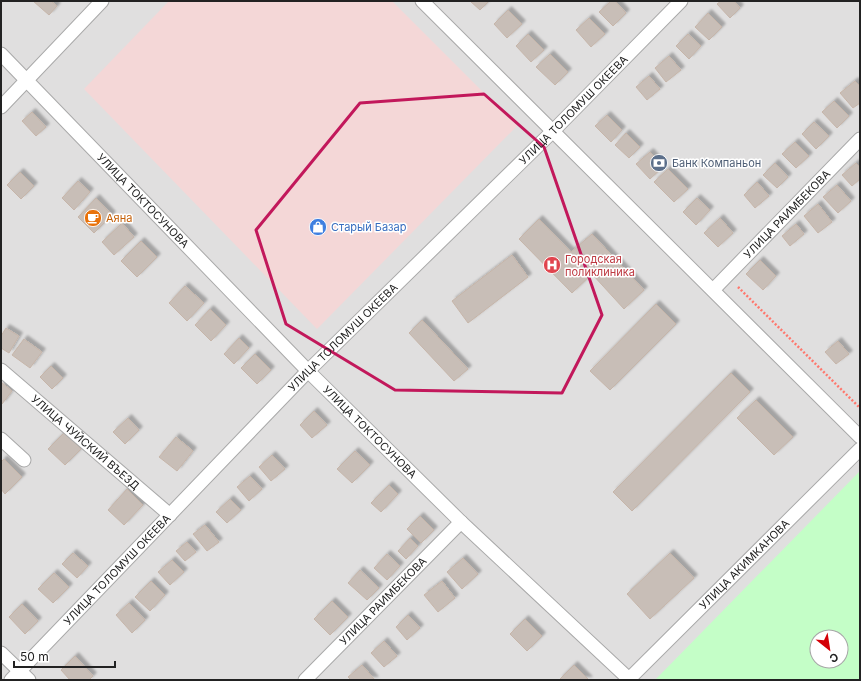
<svg xmlns="http://www.w3.org/2000/svg" width="861" height="681" viewBox="0 0 861 681" font-family="Inter,sans-serif">
<defs>
<filter id="shadow"><feDropShadow dx="3.5" dy="-3.5" stdDeviation="1" flood-color="#0004"/></filter>
</defs>
<rect width="100%" height="100%" fill="#f3efe8"/>
<path fill="#e0dfdf" fill-rule="evenodd" d="M1,1h859v679h-859zM817,637h24v24h-24z"/>
<path fill="#f4d7d7" d="M169,1h223l125,125 -200,203 -233,-240z"/>
<path fill="#c4fec7" fill-rule="evenodd" d="M860,471v209h-205zM817,637h24v24h-24z"/>
<g fill="#c8beb7" stroke="#c6b5a9" filter="url(#shadow)">
<path d="M33,1h18l6,5 -8,9z"/>
<path d="M470,1h19l-9,9z"/>
<path d="M611,1h4l11,12 -13,13 -14,-14z"/>
<path d="M721,1h13l6,7 -10,10 -13,-14z"/>
<path d="M508,10l14,14 -15,14 -13,-14z"/>
<path d="M708,13l14,14 -13,13 -14,-13z"/>
<path d="M589,18l16,16 -14,13 -15,-17z"/>
<path d="M528,34l16,16 -13,12 -15,-16z"/>
<path d="M688,34l13,12 -12,13 -13,-13z"/>
<path d="M550,54l18,18 -13,13 -19,-18z"/>
<path d="M669,56l12,14 -15,12 -11,-14z"/>
<path d="M649,76l11,13 -13,11 -11,-13z"/>
<path d="M855,81l5,5v17l-7,5 -13,-15z"/>
<path d="M834,101l15,15 -12,12 -15,-16z"/>
<path d="M32,112l14,15 -10,9 -14,-15z"/>
<path d="M607,115l15,15 -11,12 -16,-16z"/>
<path d="M814,122l15,14 -13,13 -14,-15z"/>
<path d="M626,133l14,14 -11,11 -14,-13z"/>
<path d="M795,142l14,14 -13,12 -14,-14z"/>
<path d="M650,152l13,15 -13,12 -14,-15z"/>
<path d="M775,163l13,14 -11,11 -14,-13z"/>
<path d="M856,163l4,4v12l-8,7 -10,-11z"/>
<path d="M668,169l20,20 -14,13 -20,-20z"/>
<path d="M20,172l14,14 -13,13 -14,-14z"/>
<path d="M78,181l12,11 -16,18 -12,-12z"/>
<path d="M757,182l12,14 -14,12 -11,-13z"/>
<path d="M837,185l14,16 -13,12 -15,-16z"/>
<path d="M96,198l16,17 -18,18 -16,-16z"/>
<path d="M697,198l13,12 -14,15 -13,-13z"/>
<path d="M818,204l14,18 -14,11 -14,-17z"/>
<path d="M720,218l13,15 -15,14 -14,-14z"/>
<path d="M539,219l32,33 21,-18 52,56 -20,19 -32,-35 -20,19 -53,-54z"/>
<path d="M122,223l12,14 -20,18 -12,-13z"/>
<path d="M796,224l8,10 -14,12 -8,-10z"/>
<path d="M141,241l16,16 -20,20 -16,-16z"/>
<path d="M512,255l16,22 -60,46 -16,-22z"/>
<path d="M760,260l16,16 -13,14 -17,-16z"/>
<path d="M185,286l19,17 -17,18 -18,-18z"/>
<path d="M656,304l20,20 -66,66 -20,-19z"/>
<path d="M210,309l16,16 -15,16 -16,-16z"/>
<path d="M422,320l46,49 -14,12 -45,-48z"/>
<path d="M6,328l13,8 -10,17 -8,-5v-12z"/>
<path d="M239,338l10,10 -15,16 -10,-10z"/>
<path d="M24,339l18,13 -12,16 -18,-13z"/>
<path d="M838,341l11,13 -13,10 -11,-12z"/>
<path d="M255,354l16,16 -14,14 -16,-16z"/>
<path d="M51,366l12,12 -11,11 -12,-12z"/>
<path d="M731,373l19,19 -118,119 -19,-19z"/>
<path d="M1,382l11,9 -10,13 -1,-1z"/>
<path d="M756,400l37,37 -19,18 -37,-37z"/>
<path d="M314,411l13,14 -15,13 -12,-13z"/>
<path d="M128,418l11,12 -14,14 -12,-12z"/>
<path d="M65,432l16,17 -16,16 -17,-16z"/>
<path d="M176,437l17,14 -16,20 -18,-14z"/>
<path d="M355,451l15,14 -18,18 -15,-14z"/>
<path d="M272,455l13,14 -14,12 -12,-14z"/>
<path d="M4,459l18,18 -17,17 -4,-5v-27z"/>
<path d="M250,476l12,13 -13,12 -12,-14z"/>
<path d="M389,485l9,9 -17,18 -10,-9z"/>
<path d="M127,489l16,16 -19,20 -16,-15z"/>
<path d="M230,499l11,11 -14,13 -11,-11z"/>
<path d="M420,516l14,14 -13,13 -14,-14z"/>
<path d="M205,525l14,17 -12,9 -14,-17z"/>
<path d="M410,538l8,8 -12,13 -8,-8z"/>
<path d="M187,542l9,10 -11,9 -9,-10z"/>
<path d="M73,553l15,13 -11,12 -15,-14z"/>
<path d="M670,553l24,25 -44,41 -23,-25z"/>
<path d="M387,554l13,12 -13,14 -13,-12z"/>
<path d="M463,558l15,16 -16,15 -15,-17z"/>
<path d="M172,560l12,12 -14,13 -12,-13z"/>
<path d="M360,570l19,18 -12,12 -19,-17z"/>
<path d="M54,573l15,14 -16,16 -15,-14z"/>
<path d="M151,581l14,14 -15,16 -15,-14z"/>
<path d="M442,581l13,17 -17,14 -14,-17z"/>
<path d="M332,601l16,16 -18,18 -16,-16z"/>
<path d="M129,603l16,17 -13,13 -16,-18z"/>
<path d="M22,604l16,17 -13,13 -16,-17z"/>
<path d="M408,615l12,13 -13,12 -11,-13z"/>
<path d="M525,619l17,17 -15,15 -17,-17z"/>
<path d="M384,641l13,15 -13,11 -13,-14z"/>
<path d="M75,656l18,20 -4,4h-19l-9,-10z"/>
<path d="M362,665l13,15h-24l-3,-3z"/>
<path d="M574,665l15,15h-30z"/>
</g>
<g fill="none" stroke-linecap="round" stroke-linejoin="round">
<defs>
<g id="minor">
<path d="M422,1l438,436"/>
<path id="s1" d="M1,54l307,317 153,151 169,158"/>
<path d="M1,107l101,-106"/>
<path id="s2" d="M713,290l147,-151"/>
<path id="s3" d="M1,370l169,145"/>
<path d="M1,439l23,21"/>
<path d="M1,653l28,27"/>
<path id="s4" d="M11,680l297,-309 245,-240 128,-130"/>
<path id="s5" d="M305,680l156,-158"/>
<path id="s6" d="M628,680l232,-231"/>
</g>
</defs>
<use href="#minor" stroke="#a9a9a9" stroke-width="15"/>
<path stroke="#ff776d" stroke-width="2.5" stroke-dasharray="2 2" stroke-linecap="butt" d="M738,287l122,121"/>
<use href="#minor" stroke="#fff" stroke-width="13"/>
</g>
<path fill="none" stroke="#c2185b" stroke-width="3" stroke-linejoin="round" d="M484,94l60,53 58,168 -40,78 -167,-3 -109,-66 -30,-94 104,-127z"/>
<defs>
<symbol id="bank-disc" viewBox="-11 -11 22 22"><circle r="9.5" fill="#5c6f8a" stroke="#fff"/><path d="M-6-4H6V4H-6ZM0-2.3a2.3 2.3 0 1 0 0 4.6a2.3 2.3 0 1 0 0-4.6Z" fill="#fff"/></symbol>
<symbol id="cafe-disc" viewBox="-11 -11 22 22"><circle r="9.5" fill="#e8710a" stroke="#fff"/><path d="M-5.5-4.5H6V0H3Q3 3.5 0 3.5H-2.5Q-5.5 3.5-5.5 0ZM3-3.2v2h1.7v-2ZM-6 4.5H4V6H-6Z" fill="#fff"/></symbol>
<symbol id="shop-disc" viewBox="-11 -11 22 22"><circle r="9.5" fill="#3f7fe0" stroke="#fff"/><path d="M-5-2.5h2.3a2.7 3.5 0 0 1 5.4 0H5L5.5 6h-11ZM-1.5-2.5h3a1.5 2.3 0 0 0-3 0Z" fill="#fff"/></symbol>
<symbol id="hospital-disc" viewBox="-11 -11 22 22"><circle r="9.5" fill="#e0444e" stroke="#fff"/><path d="M-5-5h3v3.5h4V-5h3V5h-3V1.5h-4V5h-3Z" fill="#fff"/></symbol>
</defs>
<g fill-rule="evenodd">
<use href="#bank-disc" x="649" y="153" width="20" height="20"/>
<use href="#cafe-disc" x="83" y="208" width="20" height="20"/>
<use href="#shop-disc" x="308" y="217" width="20" height="20"/>
<use href="#hospital-disc" x="542" y="255" width="20" height="20"/>
</g>
<g text-anchor="middle" dominant-baseline="central" stroke-width="3" stroke-linejoin="round" paint-order="stroke">
<g font-size="11" fill="#222" stroke="#fff">
<text stroke="none"><textPath href="#s4" startOffset="801">УЛИЦА ТОЛОМУШ ОКЕЕВА</textPath></text>
<text stroke="none"><textPath href="#s1" startOffset="204">УЛИЦА ТОКТОСУНОВА</textPath></text>
<text stroke="none"><textPath href="#s2" startOffset="106">УЛИЦА РАИМБЕКОВА</textPath></text>
<text stroke="none"><textPath href="#s4" startOffset="477">УЛИЦА ТОЛОМУШ ОКЕЕВА</textPath></text>
<text stroke="none"><textPath href="#s1" startOffset="528">УЛИЦА ТОКТОСУНОВА</textPath></text>
<text stroke="none"><textPath href="#s3" startOffset="111">УЛИЦА ЧУЙСКИЙ ВЪЕЗД</textPath></text>
<text stroke="none"><textPath href="#s6" startOffset="164">УЛИЦА АКИМКАНОВА</textPath></text>
<text stroke="none"><textPath href="#s4" startOffset="153">УЛИЦА ТОЛОМУШ ОКЕЕВА</textPath></text>
<text stroke="none"><textPath href="#s5" startOffset="111">УЛИЦА РАИМБЕКОВА</textPath></text>
</g>
<g font-size="11" fill="#4e5e75" stroke="#fff" text-anchor="start">
<text x="672" y="163">Банк Компаньон</text>
</g>
<g font-size="11" fill="#c56008" stroke="#fff" text-anchor="start">
<text x="106" y="218">Аяна</text>
</g>
<g font-size="11" fill="#366cbe" stroke="#fff" text-anchor="start">
<text x="331" y="227">Старый Базар</text>
</g>
<g font-size="11" fill="#be3a42" stroke="#fff" text-anchor="start">
<text x="565" y="259">Городская<tspan x="565" dy="13">поликлиника</tspan></text>
</g>
</g>
<rect width="861" height="681" fill="none" stroke="#222222" stroke-width="4"/>
<g transform="translate(829 649) rotate(150)"><circle r="19" fill="#ffffff" stroke="#a7a7a7"/>
<path d="M0-3L7 15L0 10L-7 15Z" fill="#d40007"/>
<text y="-6" font-size="11" font-weight="bold" text-anchor="middle" fill="#222222">С</text>
</g>
<path d="M14 661v6h101v-6" fill="none" stroke="#222222" stroke-width="2"/>
<text x="20" y="661" font-size="12" fill="#222222" stroke="#ffffff" stroke-width="3" paint-order="stroke">50 m</text>
</svg>
